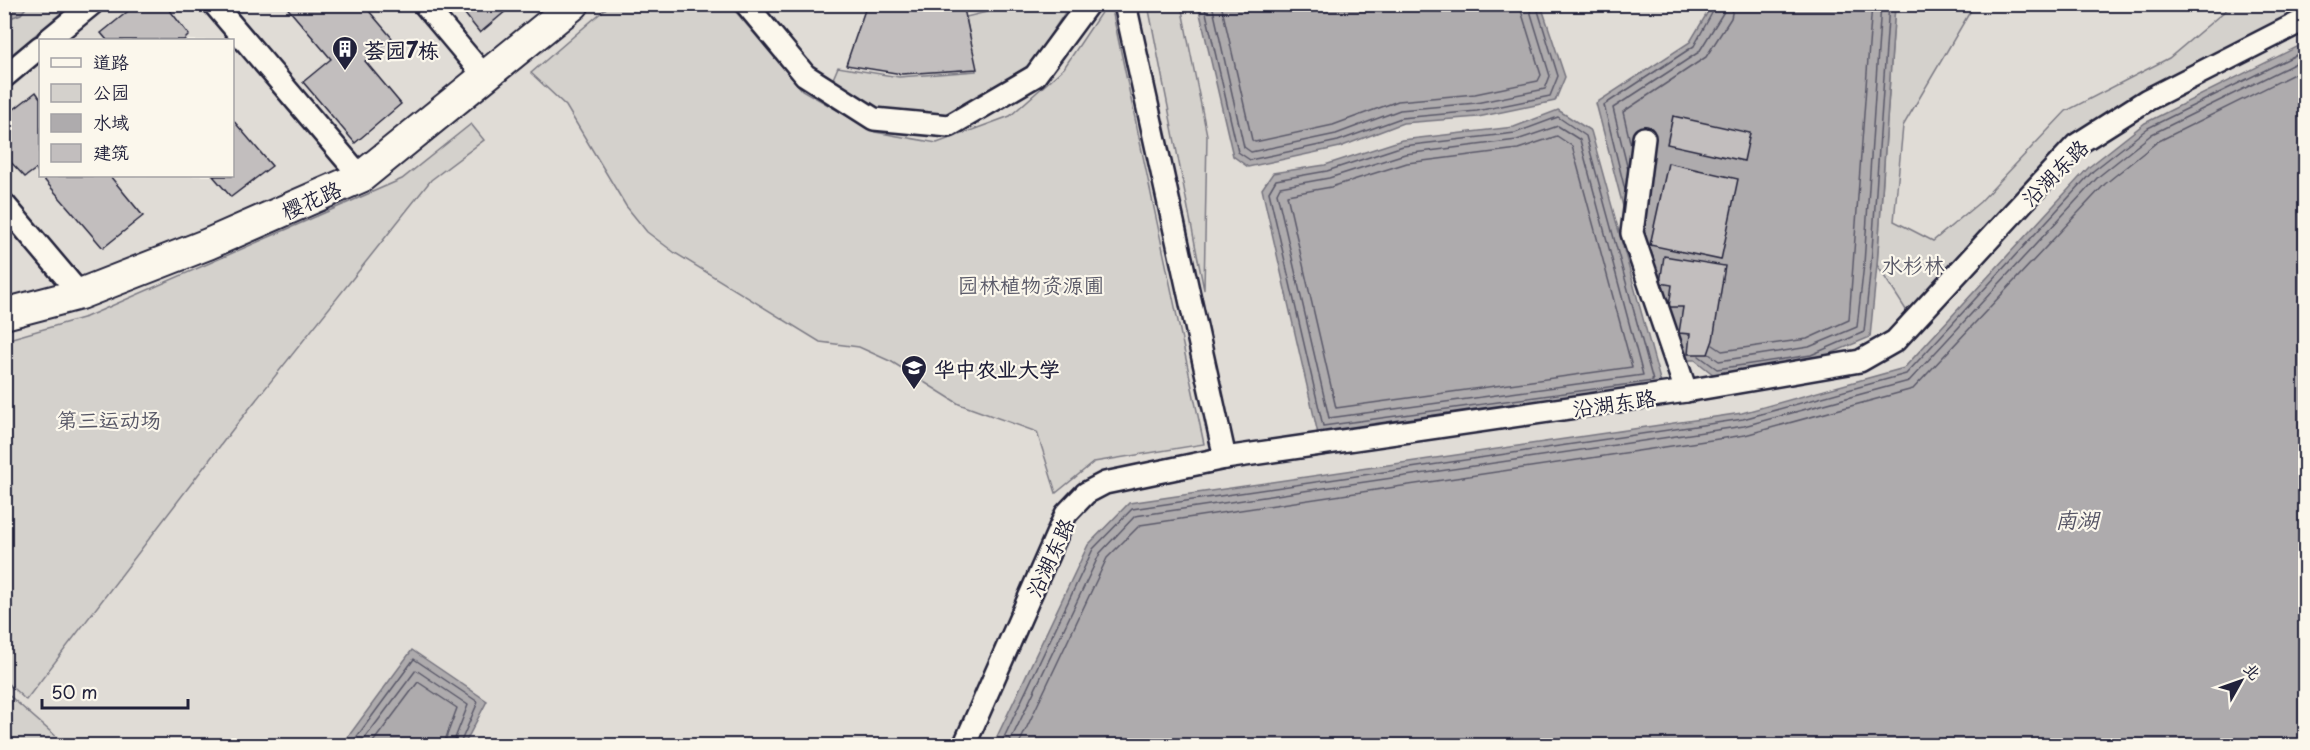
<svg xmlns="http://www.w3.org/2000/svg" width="2310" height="750" viewBox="0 0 2310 750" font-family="'Playpen Sans','LXGW WenKai TC',sans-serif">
<rect width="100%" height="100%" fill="#f2eee5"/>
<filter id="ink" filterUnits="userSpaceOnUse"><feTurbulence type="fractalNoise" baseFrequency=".0167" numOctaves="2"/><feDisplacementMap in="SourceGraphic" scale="12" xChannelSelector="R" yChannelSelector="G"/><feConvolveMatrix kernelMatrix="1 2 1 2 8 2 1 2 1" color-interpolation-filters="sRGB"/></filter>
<g filter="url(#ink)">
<path fill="#e0dcd6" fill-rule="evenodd" d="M2305,4l1,39 -161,80 -56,44 -185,201 -162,45 -654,132 -95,200 -988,1 -1,-741zM40,40h192v136h-192z"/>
<g fill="#d4d1cc" stroke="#7b7a84" stroke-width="1.5">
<path d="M611,4l119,1 72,85 73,42 62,11 73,-27 54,-48 42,-63h5l93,439 -110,18 -38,31 -19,-61 -78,-28 -67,-42 -33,-15 -39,-5 -145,-89 -28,-21 -21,-26 -60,-100 -35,-33z"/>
<path d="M5,5h65l-65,56z"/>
<path d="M1015,5h55l-39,59 -80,50 -75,-1 -46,-27 8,-19 61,10 77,-6 -10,-54z"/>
<path d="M1148,5h33l26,130 -3,155z"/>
<path d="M1895,5h79l-71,121 -9,95 39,20 47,-39 86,-91 103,-53 63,-53h73v2l-234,131 -163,175 -31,-48z"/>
<path d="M471,124l13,16 -53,40 -198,249 -207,271 -21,-19v-341l81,-23 316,-138z"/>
<path d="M4,691l56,49 -3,5h-52z"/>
</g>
<g fill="#aeabad" stroke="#76747f" stroke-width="1.5">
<path d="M4,5l1,-1 23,1 -7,9 -16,6z"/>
<path d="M1198,5h343l24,72 -10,24 -77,16 -75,6 -63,24 -92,20 -15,-11z"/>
<path d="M1712,5h183l-18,260 -7,72 -57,24 -99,14 -19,-15h-25l-40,-127 -34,-130 94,-61z"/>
<path d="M2305,43v702h-1312l95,-200 41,-42 613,-90 162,-45 185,-201 56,-44z"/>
<path d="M1558,110l33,21 71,256 -344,47 -56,-245 11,-16 52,-8 77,-25 112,-13z"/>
<path d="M412,650l75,51 -23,44h-122z"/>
</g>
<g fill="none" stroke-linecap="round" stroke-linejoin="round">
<g stroke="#5a5969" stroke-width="1.5">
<path d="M1204,4l34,148 12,8 88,-19 63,-23 76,-7 73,-15 8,-20 -22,-72"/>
<path d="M1212,4l32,143 7,5 85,-18 64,-24 76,-7 69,-14 5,-13 -22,-72"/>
<path d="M1221,4l31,136 3,2 78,-17 65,-24 77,-7 63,-13 3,-6 -22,-71"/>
<path d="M1558,117l28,19 67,245 -330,45 -54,-234 7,-12 51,-9 76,-25 112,-13z"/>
<path d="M1558,126l22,14 63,235 -314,43 -52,-225 3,-6 49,-9 76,-24 112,-14z"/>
<path d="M1557,136l15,10 60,221 -296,41 -49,-213 44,-8 76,-24 111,-14z"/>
<path d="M1631,146l-8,-34 83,-55 25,-39 3,-14"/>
<path d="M1628,170l-15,-62 86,-56 24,-39 2,-9"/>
<path d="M1625,190l-21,-85 90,-59 23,-42"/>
<path d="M1713,345l9,6 85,-12 42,-19 23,-316"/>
<path d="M1709,354l10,7 90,-14 48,-20 7,-63 17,-260"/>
<path d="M1699,356l18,13 94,-14 53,-23 7,-68 18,-260"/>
<path d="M350,746l64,-87 64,43 -19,44"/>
<path d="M359,746l57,-76 52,35 -16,41"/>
<path d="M370,746l48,-64 39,26 -14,38"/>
<path d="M1000,746l93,-197 39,-40 611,-90 163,-45 187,-203 55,-43 158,-78"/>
<path d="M1008,746l92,-193 35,-37 609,-90 165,-45 189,-204 54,-43 154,-76"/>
<path d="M1018,746l89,-188 33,-33 605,-90 168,-46 192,-205 52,-42 149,-74"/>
</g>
</g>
<g fill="#c2bebe" stroke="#22223b" stroke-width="1.5">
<path d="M137,4h28l24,31 -5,5h-77l-6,-7z"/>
<path d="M284,4h79l29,34 -27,23 36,43 -46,39 -52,-61 28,-23z"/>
<path d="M457,4h57l-34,29z"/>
<path d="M867,4h96l14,65 -75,5 -56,-9z"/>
<path d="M36,92l4,6v77l-4,-6 -11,8 -21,-22v-38z"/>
<path d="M1673,116l77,17 -6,28 -77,-17z"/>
<path d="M232,119l40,47 -41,31 -18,-21h19z"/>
<path d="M1668,163l70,16 -17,81 -71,-15z"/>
<path d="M41,176h69l33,40 -40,32z"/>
<path d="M1664,256l61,10 -12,74 -5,14h-20l2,-20 -11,-1 4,-26h-14l3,-22 -12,-2z"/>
</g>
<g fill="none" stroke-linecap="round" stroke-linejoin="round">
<defs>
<g id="street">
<path d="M214,4l147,173"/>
<path d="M424,4l62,74"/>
<path d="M746,4l59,71 69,44 75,7 86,-50 53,-72"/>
<path d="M1125,4l100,454"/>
<path d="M48,40l44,-36"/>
<path d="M4,77l36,-30"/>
<path d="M1644,138l-12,95 54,158"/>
<path d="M4,204l76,90"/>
<path d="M964,746l102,-232 20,-21 19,-10 120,-25 461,-67 174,-30 35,-20 181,-196 71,-45 159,-81"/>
</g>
<path id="secondary" d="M4,314l76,-20 128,-50 153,-67 213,-173"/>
</defs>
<use href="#street" stroke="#22223b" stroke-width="26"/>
<use href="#secondary" stroke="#22223b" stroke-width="34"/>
<use href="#street" stroke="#fbf7ec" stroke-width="21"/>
<use href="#secondary" stroke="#fbf7ec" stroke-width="30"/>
</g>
</g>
<defs>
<symbol id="building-pin" viewBox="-11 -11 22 30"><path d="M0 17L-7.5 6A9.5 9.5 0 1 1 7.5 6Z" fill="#22223b" stroke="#fbf7ec"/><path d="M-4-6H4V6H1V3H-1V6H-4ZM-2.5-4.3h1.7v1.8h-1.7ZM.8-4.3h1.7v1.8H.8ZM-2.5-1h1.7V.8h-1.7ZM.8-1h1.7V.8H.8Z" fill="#fff"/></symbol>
<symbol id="university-pin" viewBox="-11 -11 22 30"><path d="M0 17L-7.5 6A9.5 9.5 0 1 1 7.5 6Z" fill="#22223b" stroke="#fbf7ec"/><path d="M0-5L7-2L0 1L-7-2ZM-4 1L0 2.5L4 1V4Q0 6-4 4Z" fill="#fff"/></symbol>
</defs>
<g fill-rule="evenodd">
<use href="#building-pin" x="330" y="34" width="30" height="40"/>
<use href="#university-pin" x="899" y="353" width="30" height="40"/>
</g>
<g text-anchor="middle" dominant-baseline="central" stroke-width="4.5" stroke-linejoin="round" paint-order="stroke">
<g font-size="21" font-weight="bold" fill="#22223b" stroke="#fbf7ec" text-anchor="start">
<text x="364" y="49">荟园7栋</text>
<text x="934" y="368">华中农业大学</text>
</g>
<g font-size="21" fill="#22223b" stroke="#fbf7ec">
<text transform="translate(2054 172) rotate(-45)">沿湖东路</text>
<text transform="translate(311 199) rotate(-24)">樱花路</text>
<text transform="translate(1614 402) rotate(-8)">沿湖东路</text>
<text transform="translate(1049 557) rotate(-65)">沿湖东路</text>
</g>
<g font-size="21" fill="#575766" stroke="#fbf7ec">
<text x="1913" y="264">水杉林</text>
<text x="1031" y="284">园林植物资源圃</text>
<text x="109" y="419">第三运动场</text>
</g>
<g font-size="22" font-style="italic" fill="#535263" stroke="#fbf7ec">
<text x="2077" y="518">南湖</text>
</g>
</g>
<rect width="2310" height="750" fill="none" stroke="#fbf7ec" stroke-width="24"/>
<rect x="12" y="12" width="2286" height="726" fill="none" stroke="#22223b" stroke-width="2" filter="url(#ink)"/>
<rect x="39" y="39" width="195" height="138" fill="#fbf7ec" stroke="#a4a2a5" stroke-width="1.5"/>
<rect x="51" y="58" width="30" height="9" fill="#fbf7ec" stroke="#a4a2a5" stroke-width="1.5"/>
<text x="93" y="69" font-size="18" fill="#22223b">道路</text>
<rect x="51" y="84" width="30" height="18" fill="#d4d1cc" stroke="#a4a2a5" stroke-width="1.5"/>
<text x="93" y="99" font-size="18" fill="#22223b">公园</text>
<rect x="51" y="114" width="30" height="18" fill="#aeabad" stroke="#a4a2a5" stroke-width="1.5"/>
<text x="93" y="129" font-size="18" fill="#22223b">水域</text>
<rect x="51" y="144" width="30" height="18" fill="#c2bebe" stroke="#a4a2a5" stroke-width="1.5"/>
<text x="93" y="159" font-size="18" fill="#22223b">建筑</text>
<g transform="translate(2241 681) rotate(50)" stroke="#fbf7ec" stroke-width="4.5" paint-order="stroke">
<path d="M0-4.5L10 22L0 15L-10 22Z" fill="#22223b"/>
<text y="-9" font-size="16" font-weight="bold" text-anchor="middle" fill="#22223b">北</text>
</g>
<path d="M42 699v9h146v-9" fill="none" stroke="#22223b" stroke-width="3"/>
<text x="51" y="699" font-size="18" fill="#22223b" stroke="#fbf7ec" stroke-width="4.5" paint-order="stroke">50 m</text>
</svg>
